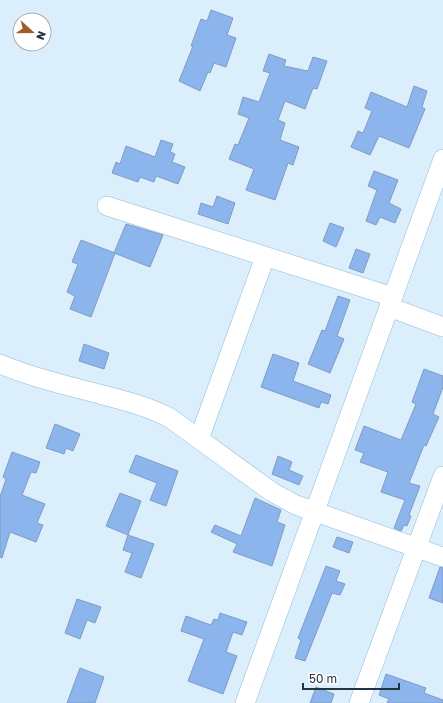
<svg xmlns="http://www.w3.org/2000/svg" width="443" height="703" viewBox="0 0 443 703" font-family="'Golos Text',sans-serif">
<rect width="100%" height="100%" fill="#dbeefb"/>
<g fill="#8db5ed" stroke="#809cc2">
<path d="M211,10l22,8 -6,17 9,3 -10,29 -12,-4 -4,10 -2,-1 -8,19 -21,-10 14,-35h-2l10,-27 6,2z"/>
<path d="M269,54l17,6 -2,6 24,5 5,-14 14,4 -10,28 -4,-1 -8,21 -20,-8 -7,19 7,3 -5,17 19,7 -6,18 -5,-2 -13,37 -29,-10 8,-21 -25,-10 6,-15 3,1 11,-27 -11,-4 5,-17 16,5 11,-29 -7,-2z"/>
<path d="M414,86l13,5 -5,16 3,2 -16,39 -30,-12 -9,19 -19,-8 7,-16 5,2 9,-22 -7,-3 6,-16 36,15z"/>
<path d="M161,140l12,4 -3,8 5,2 -3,8 13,5 -7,17 -22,-8 -2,6 -14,-5 -2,5 -26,-9 4,-11 4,2 6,-18 29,11z"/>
<path d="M374,171l24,9 -9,23 12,6 -6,14 -15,-6 -4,8 -10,-4 11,-31 -9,-4z"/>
<path d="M217,196l18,7 -7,21 -30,-10 3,-11 12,4z"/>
<path d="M330,223l14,5 -8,19 -13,-6z"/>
<path d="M126,224l37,11 -13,32 -36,-14z"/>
<path d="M81,240l34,13 -24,64 -21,-8 5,-13 -8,-4 11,-28 -6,-2z"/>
<path d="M356,249l14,5 -7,19 -14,-5z"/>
<path d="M338,296l12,4 -13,36 7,3 -14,34 -22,-9 14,-34 3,1z"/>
<path d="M84,344l25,9 -5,16 -25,-8z"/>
<path d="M273,354l26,9 -6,18 38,14 -3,9 -7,-2 -2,6 -58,-21z"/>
<path d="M424,369l19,7v11l-10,27 6,3 -13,29 -2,-1 -15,38 11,3 -11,29 2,1 -4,10 -3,-1 -3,6 -7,-3 11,-28 -24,-8 7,-20 -28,-10 4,-9 -9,-3 9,-24 37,14 15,-36 -4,-2z"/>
<path d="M55,424l25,10 -7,17 -7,-3 -2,6 -18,-6z"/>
<path d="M12,452l28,10 -4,11 -5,-1 -9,23 23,9 -8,19 6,2 -7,17 -26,-10 -8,26 -2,-1v-60l6,-18 -3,-2z"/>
<path d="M136,455l42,16 -12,35 -16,-6 7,-17 -28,-11z"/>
<path d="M278,456l14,6 -3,8 14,6 -4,9 -27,-11z"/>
<path d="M120,493l21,8 -13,34 -22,-9z"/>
<path d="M255,498l26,12 -4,12 8,3 -13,41 -39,-14 4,-8 -26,-12 4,-7 26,11z"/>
<path d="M128,535l26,9 -13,34 -16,-6 7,-19 -9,-3z"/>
<path d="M337,537l16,5 -4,11 -16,-6z"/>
<path d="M326,566l14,5 -4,10 9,3 -5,11 -8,-2 -27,68 -10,-3 6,-18 -3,-2z"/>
<path d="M440,567l3,1v35l-14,-5z"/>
<path d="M77,599l24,8 -6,16 -8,-3 -7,19 -15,-6z"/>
<path d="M220,613l27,9 -5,13 -9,-3 -7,20 11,4 -14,38 -35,-13 16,-42 -23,-8 5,-15 25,9 3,-6 4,1z"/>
<path d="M80,668l24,9 -9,26h-28z"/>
<path d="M386,674l40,14 -2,5 19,7v3h-56l2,-4 -10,-4z"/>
<path d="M316,687l18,7 -3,9h-21z"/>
</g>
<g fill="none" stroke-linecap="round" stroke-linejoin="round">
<defs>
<g id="minor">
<path d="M107,206l286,91"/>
<path d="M389,307l54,20"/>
<path d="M0,364c33,14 69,22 103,31 23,6 46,12 67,23l102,74 24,13 147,52"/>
<path d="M199,439l66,-182"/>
<path d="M245,703l198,-544"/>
<path d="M359,703l84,-227"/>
</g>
</defs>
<use href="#minor" stroke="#8ebcda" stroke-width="20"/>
<use href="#minor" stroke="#fff" stroke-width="19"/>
</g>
<g transform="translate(32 32) rotate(111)"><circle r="19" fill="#ffffff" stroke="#a6aeb3"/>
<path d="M0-3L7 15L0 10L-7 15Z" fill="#9e5d28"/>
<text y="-6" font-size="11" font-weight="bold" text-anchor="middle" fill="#213440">N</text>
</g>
<path d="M303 683v6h96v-6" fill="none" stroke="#213440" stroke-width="2"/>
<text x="309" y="683" font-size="12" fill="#213440" stroke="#ffffff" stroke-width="3" paint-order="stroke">50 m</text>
</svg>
